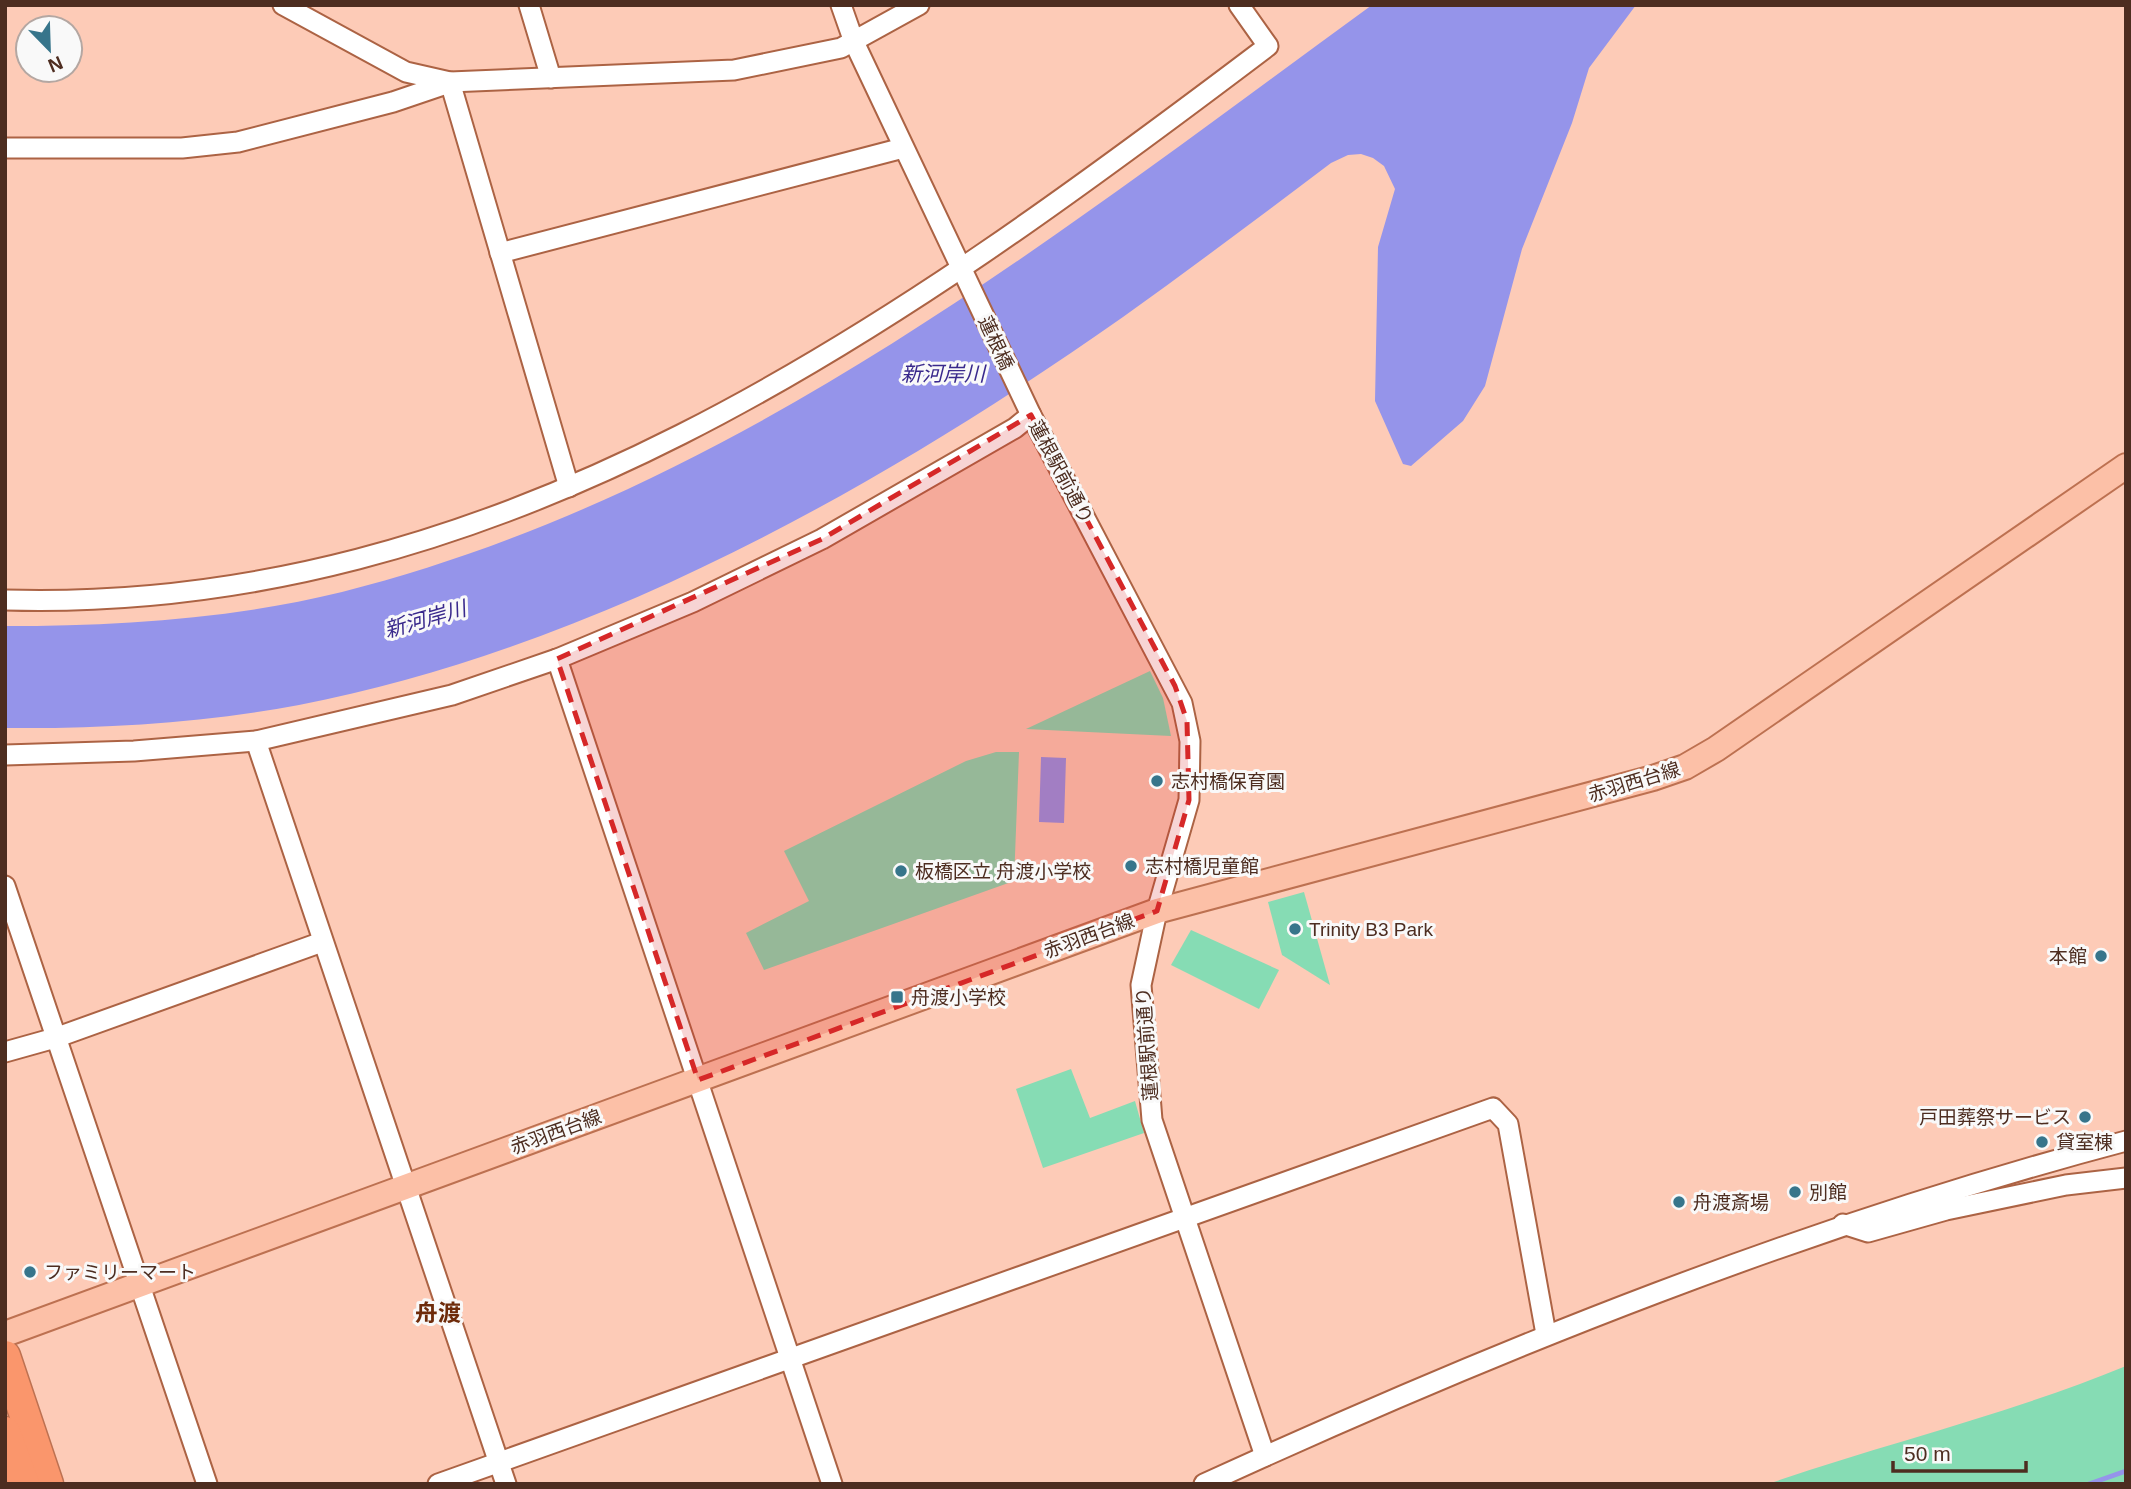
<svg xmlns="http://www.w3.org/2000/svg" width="2131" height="1489" viewBox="0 0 2131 1489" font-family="Helvetica,'Noto Sans JP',sans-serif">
<rect width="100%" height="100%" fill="#fdcbb7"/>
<g fill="#86dcb4">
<path d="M1150,671l13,27 8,38 -145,-7z"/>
<path d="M996,752h23l-5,129 -250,89 -18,-37 63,-32 -25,-50 182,-90z"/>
<path d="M1304,892l26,93 -48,-30 -14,-53z"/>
<path d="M1191,930l88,40 -20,39 -88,-44z"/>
<path d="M1071,1069l19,49 45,-17 9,32 -101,35 -27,-79z"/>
<path d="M2126,1366v118h-358c118,-41 242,-70 358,-118z"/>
</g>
<g fill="#9594ea">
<path d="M1372,5h264l-47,63 -17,55 -50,126 -37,137 -22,35 -52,45 -8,-2 -28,-63 3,-154 17,-58 -11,-23 -11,-8 -12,-4 -13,1 -17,8c-69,52 -138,104 -208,154 -243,171 -530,331 -824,388 -96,18 -195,24 -294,23v-102c113,0 227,-7 337,-34 391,-99 710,-354 1030,-587z"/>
<path d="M1041,757l25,1 -2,65 -25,-1z"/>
</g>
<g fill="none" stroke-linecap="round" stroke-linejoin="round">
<path stroke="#9594ea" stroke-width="5" d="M2089,1484l37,-13"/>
<defs>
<g id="minor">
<path d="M283,5l123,67 44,10 284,-12 107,-22 78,-43"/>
<path d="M529,5l22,73"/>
<path d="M841,5l13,37 177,373 151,288 8,38 -1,59 -32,111 -16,74 11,135 113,336"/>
<path d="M450,82l119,405"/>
<path d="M5,148h177l56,-6 155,-40 56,-19"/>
<path d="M500,253l403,-105"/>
<path d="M5,600c493,14 889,-271 1263,-554l-29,-41"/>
<path d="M557,659l275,825"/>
<path d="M256,741l250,743"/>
<path d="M5,755l129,-4 122,-10 196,-46 105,-36 136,-57 129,-63 193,-111 16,-13"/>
<path d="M5,886l202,598"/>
<path d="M5,1052l50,-14 267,-96"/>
<path d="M1843,1224l25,8 78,-22 120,-25 60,-7"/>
<path d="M438,1484l1055,-376 15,16 38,210"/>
<path d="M1204,1484c298,-137 604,-259 922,-343"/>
</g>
<path id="major" d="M5,1334l1152,-423 496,-133 32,-11 31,-18 410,-283"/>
<g id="highway">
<path d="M5,1356l43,128"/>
<path d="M5,1432l19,52"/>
</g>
</defs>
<use href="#minor" stroke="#ac6344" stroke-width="23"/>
<use href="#major" stroke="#bd7151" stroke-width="28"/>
<use href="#highway" stroke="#bd7151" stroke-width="33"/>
<use href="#minor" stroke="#fff" stroke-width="19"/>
<use href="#major" stroke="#fcc0a7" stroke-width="24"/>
<use href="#highway" stroke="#fa966c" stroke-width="30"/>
</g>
<path fill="#d62828" fill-opacity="0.2" stroke="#d62828" stroke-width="5" stroke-dasharray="14 9" stroke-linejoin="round" d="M1031,415l144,271 12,35 2,79 -32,111 -459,169 -141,-421 265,-120z"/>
<g fill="#37758b" stroke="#f9f9f9" stroke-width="2.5">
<circle cx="1157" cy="781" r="7"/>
<circle cx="1131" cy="866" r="7"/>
<circle cx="901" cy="871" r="7"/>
<circle cx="1295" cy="929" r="7"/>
<circle cx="2101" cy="956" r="7"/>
<rect x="890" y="990" width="14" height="14" rx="3.5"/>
<circle cx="2085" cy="1117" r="7"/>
<circle cx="2042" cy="1142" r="7"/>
<circle cx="1795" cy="1192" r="7"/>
<circle cx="1679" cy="1202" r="7"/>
<circle cx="30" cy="1272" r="7"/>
</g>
<g text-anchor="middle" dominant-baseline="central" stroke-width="6" stroke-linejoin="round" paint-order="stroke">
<g font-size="19" fill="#4d2d20" stroke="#f9f9f9">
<text transform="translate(996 343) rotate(65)">蓮根橋</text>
<text transform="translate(1061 472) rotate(62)">蓮根駅前通り</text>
<text transform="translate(1634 782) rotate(-17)">赤羽西台線</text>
<text transform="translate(1089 936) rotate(-20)">赤羽西台線</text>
<text transform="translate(1147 1044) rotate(-94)">蓮根駅前通り</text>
<text transform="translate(556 1132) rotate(-20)">赤羽西台線</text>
</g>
<g font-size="19" fill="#4d2d20" stroke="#f9f9f9" text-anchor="start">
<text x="1171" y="781">志村橋保育園</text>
<text x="1145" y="866">志村橋児童館</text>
<text x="915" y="871">板橋区立 舟渡小学校</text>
<text x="1309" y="929">Trinity B3 Park</text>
<text x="2087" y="956" text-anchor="end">本館</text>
<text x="911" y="997">舟渡小学校</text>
<text x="2071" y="1117" text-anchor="end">戸田葬祭サービス</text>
<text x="2056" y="1142">貸室棟</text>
<text x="1809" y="1192">別館</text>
<text x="1693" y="1202">舟渡斎場</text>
<text x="44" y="1272">ファミリーマート</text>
</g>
<g font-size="21" font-style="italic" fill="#39298c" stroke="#f9f9f9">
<text x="943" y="373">新河岸川</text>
<text transform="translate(425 619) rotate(-16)">新河岸川</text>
</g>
<g font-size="23" font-weight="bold" fill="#6e2b0a" stroke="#f9f9f9">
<text x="438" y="1313">舟渡</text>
</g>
</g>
<rect width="2131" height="1489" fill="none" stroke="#4d2d20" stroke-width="14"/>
<g transform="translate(49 49) rotate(157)"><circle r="33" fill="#f9f9f9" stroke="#b4a7a2" stroke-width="2"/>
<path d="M0-5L12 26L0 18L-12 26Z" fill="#37758b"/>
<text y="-10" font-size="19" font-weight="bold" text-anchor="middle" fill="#4d2d20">N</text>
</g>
<path d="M1893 1461v10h133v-10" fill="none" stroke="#4d2d20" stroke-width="3.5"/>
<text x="1904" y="1461" font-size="21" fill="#4d2d20" stroke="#f9f9f9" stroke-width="5" paint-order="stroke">50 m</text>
</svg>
